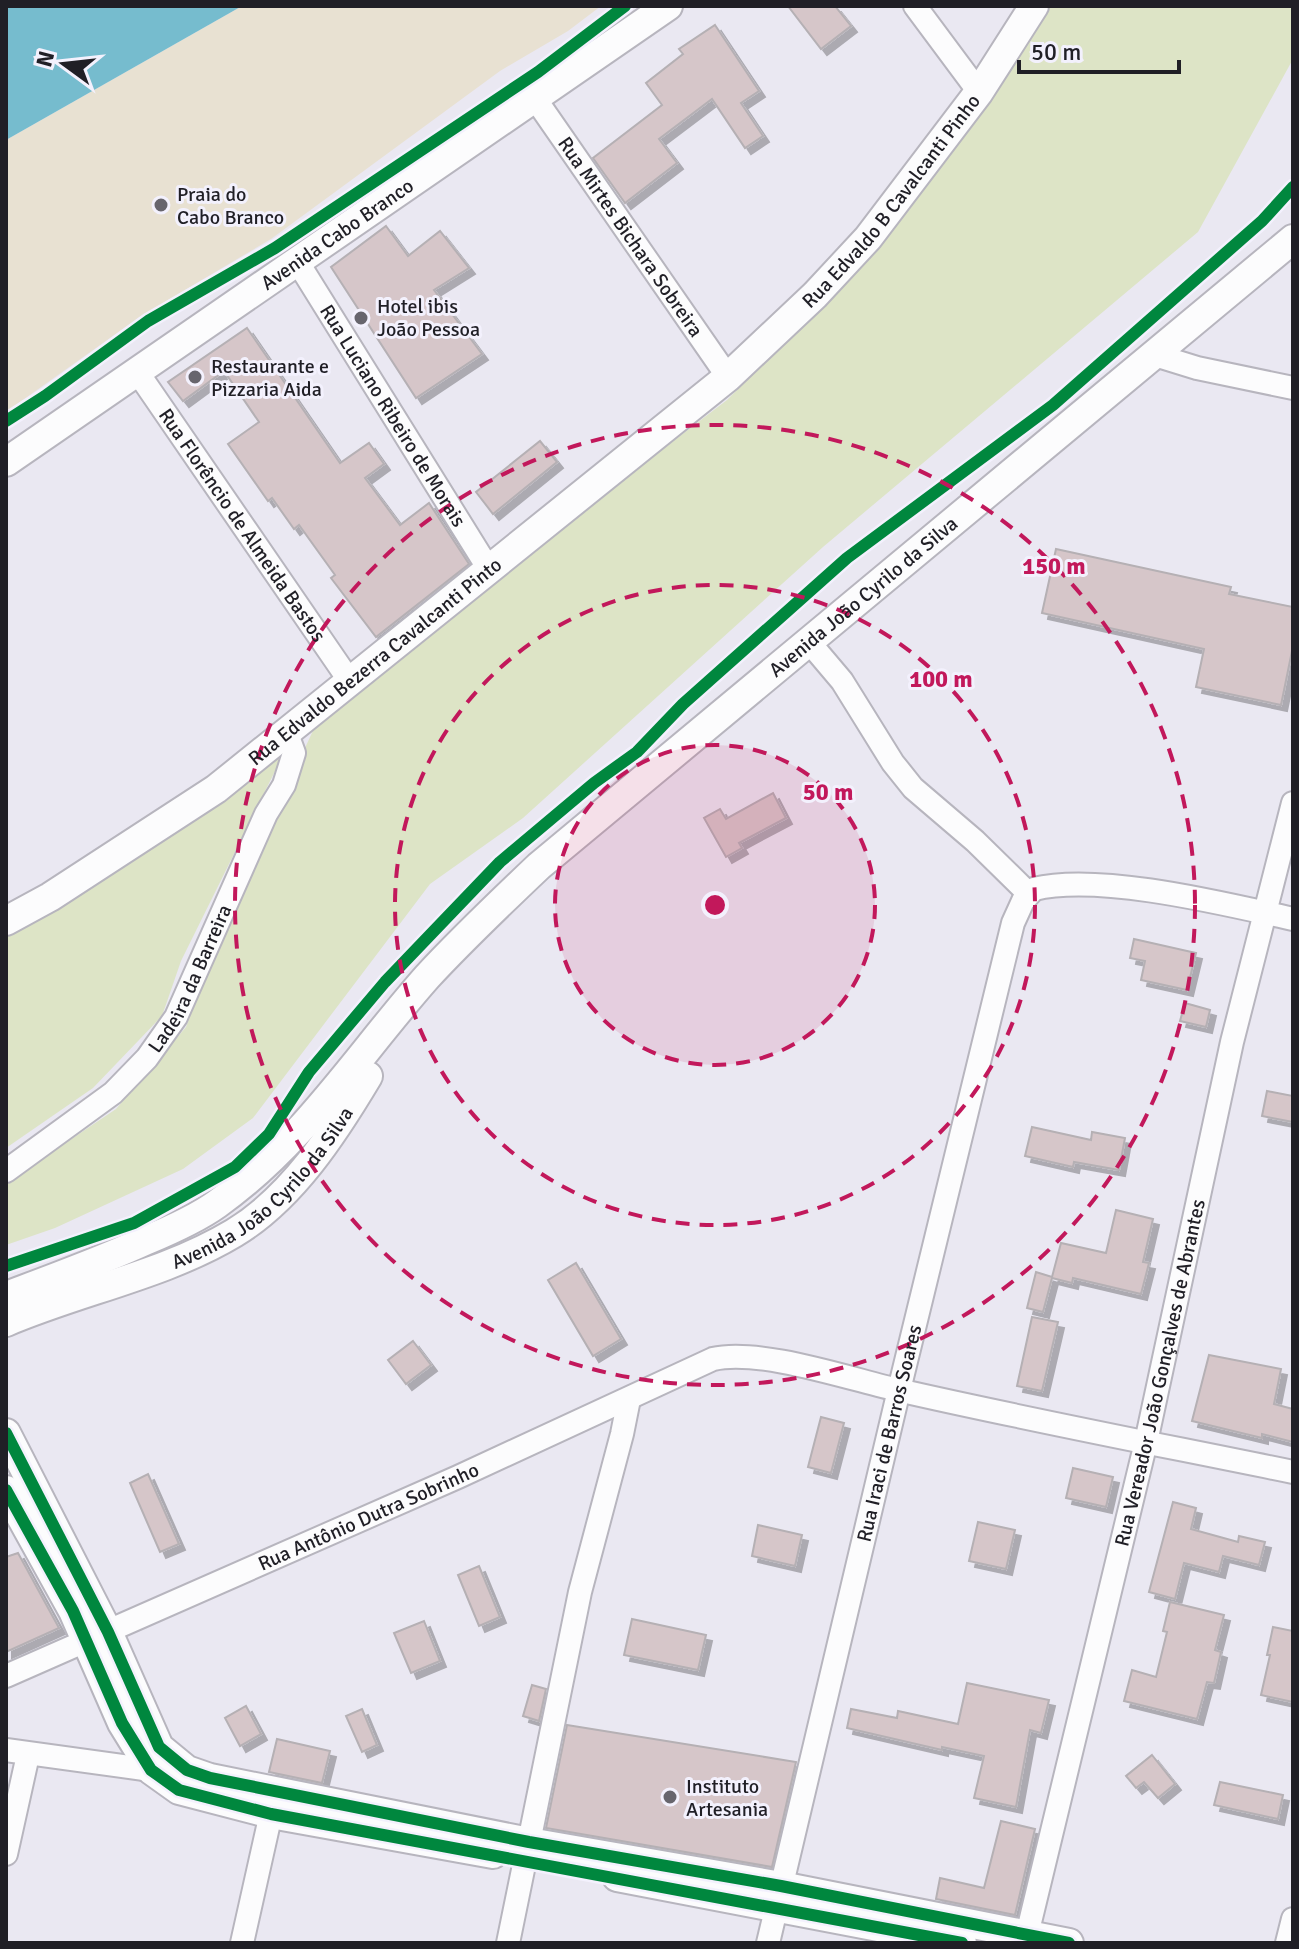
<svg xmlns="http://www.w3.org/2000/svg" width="1299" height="1949" viewBox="0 0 1299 1949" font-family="Signika,sans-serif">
<defs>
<filter id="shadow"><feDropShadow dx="6" dy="6" stdDeviation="0" flood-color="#0004"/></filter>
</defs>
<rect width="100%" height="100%" fill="#eae8f2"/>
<g fill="#dde4c6">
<path d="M1046,6h247v53l-95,173 -375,315 -300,271 -93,66 -177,234 -70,51 -128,59 -49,17v-62l110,-74 70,-82 37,-102 94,-203 75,-66 335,-256 151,-152 83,-111z"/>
<path d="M284,753l-103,208 -19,55 -69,72 -87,60v-215z"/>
</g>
<path fill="#e8e1d2" d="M242,6h359l-33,25 -68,40 -229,168 -130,77 -135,96v-272z"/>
<path fill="#76bcce" d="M6,6h236l-236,134z"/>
<g fill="#d6c6c9" stroke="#b5b0b4" stroke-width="2" filter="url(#shadow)">
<path d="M788,6h47l16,20 -30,23z"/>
<path d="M715,25l44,66 -18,12 22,33 -18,12 -33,-49 -53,40 18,24 -52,40 -32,-45 69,-53 -16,-22 37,-29 -4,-5z"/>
<path d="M386,226l22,30 32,-25 29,37 -35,22 48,64 -66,44 -85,-131z"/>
<path d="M247,328l93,135 29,-20 15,21 -19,14 35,47 29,-22 40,61 -93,73 -45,-59 4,-3 -36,-50 -5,4 -22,-31 -4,3 -40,-57 31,-22 -35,-51 -41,30 -15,-19z"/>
<path d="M540,441l17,21 -64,52 -17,-22z"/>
<path d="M1056,549l175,38 -2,7 64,13v39l-12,59 -85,-18 8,-38 -162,-36z"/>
<path d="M773,793l13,25 -47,25 3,5 -16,9 -22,-39 16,-9 6,10z"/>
<path d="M1134,939l62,14 -9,37 -46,-10 4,-19 -15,-3z"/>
<path d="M1185,1003l25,7 -4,17 -26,-6z"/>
<path d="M1267,1091l26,5v26l-31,-6z"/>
<path d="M1032,1127l59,13 1,-8 33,6 -6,32 -45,-8 -1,5 -48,-11z"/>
<path d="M1116,1210l37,9 -10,43 6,1 -8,31 -68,-16 -1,5 -20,-5 -9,34 -16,-4 9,-36 16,5 9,-34 45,10z"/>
<path d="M576,1263l45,76 -28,17 -45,-76z"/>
<path d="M1032,1317l26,5 -16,69 -25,-5z"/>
<path d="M413,1341l18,24 -25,19 -18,-24z"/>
<path d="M1209,1355l72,14 -7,35 19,5v33l-31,-8v4l-70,-17z"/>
<path d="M821,1417l23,6 -13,50 -23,-6z"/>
<path d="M1073,1468l40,9 -7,30 -40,-9z"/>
<path d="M148,1474l31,70 -19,8 -30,-69z"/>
<path d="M1173,1502l23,6 -5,21 47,13 1,-6 26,6 -6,23 -36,-9 -4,16 -35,-9 -9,36 -26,-7z"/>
<path d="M978,1522l37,8 -9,39 -37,-8z"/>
<path d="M758,1525l44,10 -7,31 -43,-10z"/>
<path d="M18,1553l41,75 -53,24v-95z"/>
<path d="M479,1566l21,51 -21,9 -21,-51z"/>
<path d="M1170,1602l54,13 -9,35 6,2 -7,31 -7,-1 -10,37 -73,-18 8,-31 24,7 11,-45 -4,-1z"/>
<path d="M632,1619l74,16 -8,35 -74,-15z"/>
<path d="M424,1621l16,40 -29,12 -17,-40z"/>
<path d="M1273,1627l20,4v71l-32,-7 9,-40h-3z"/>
<path d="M967,1683l82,17 -8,33 -11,-3 -14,77 -42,-9 10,-42 -42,-9v3l-95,-22 4,-19 46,9 1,-7 60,13z"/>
<path d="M532,1685l14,4 -7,32 -16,-5z"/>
<path d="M246,1706l15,28 -21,12 -15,-28z"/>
<path d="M362,1709l15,36 -15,7 -16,-36z"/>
<path d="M567,1725l229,37 -24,105 -226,-39z"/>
<path d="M277,1739l53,12 -8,32 -53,-11z"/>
<path d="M1152,1755l23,29 -17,14 -14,-16 -8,6 -10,-12z"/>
<path d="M1220,1782l63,13 -5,24 -64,-14z"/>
<path d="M1001,1821l34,8 -20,86 -79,-16 4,-21 44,10z"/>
</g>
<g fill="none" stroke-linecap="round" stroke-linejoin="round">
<defs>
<g id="minor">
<path d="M915,6l64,86"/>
<path id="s1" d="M534,97l194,280"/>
<path id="s2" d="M297,261l193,310"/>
<path d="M1155,355l42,13 96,20"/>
<path id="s3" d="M136,370l213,310"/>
<path d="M809,642l33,39 51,82 20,25 62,53 53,52"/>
<path id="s4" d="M6,1171l107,-78 34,-35 29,-41 90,-203 18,-29 10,-32 -8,-22"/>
<path id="s5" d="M6,1676l452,-199 255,-118c46,-11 137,20 185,31 131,30 263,55 395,82"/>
<path d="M6,1750l145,20"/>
<path d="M529,1842l51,-250 42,-158 7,-35"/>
<path d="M6,1854l22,-99"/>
<path d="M242,1943l32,-143"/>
<path d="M508,1943l17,-83"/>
<path id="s6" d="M768,1943l131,-553 114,-467 10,-22 11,-12c66,-16 191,15 259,30"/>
<path id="s7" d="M1025,1943l121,-501 86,-400 61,-239"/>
<path d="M1287,1943l6,-24"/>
</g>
<g id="major">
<path id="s8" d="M6,462l662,-456"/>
<path id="s9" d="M6,921l44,-24 166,-108 512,-412 87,-82 53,-57 111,-146 55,-86"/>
<path id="s10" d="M6,1296c48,-18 95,-35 141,-56 24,-10 49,-21 70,-36 86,-61 141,-149 210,-227 35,-38 74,-75 112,-111l754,-627"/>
<path id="s11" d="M6,1322c75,-32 158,-47 228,-89 58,-35 100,-100 134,-157"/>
<path d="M6,1433l102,199 51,115 28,23 23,8 319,64 252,44 288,57"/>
<path d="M6,1490l67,121 49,112 29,47 28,20 92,24 222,40"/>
<path d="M617,1877l345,66"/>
</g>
</defs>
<use href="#minor" stroke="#b7b5be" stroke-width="26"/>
<use href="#major" stroke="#b7b5be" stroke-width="32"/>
<use href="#minor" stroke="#fcfcfd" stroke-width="22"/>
<use href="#major" stroke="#fcfcfd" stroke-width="28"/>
<defs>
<g id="cycleway">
<path d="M6,421l39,-25 103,-75 127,-73 263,-176 87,-66"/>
<path d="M6,1266l128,-43 101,-56 34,-33 40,-62 76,-90 115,-120 94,-79 43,-31 46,-48 164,-146 206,-153 209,-184 31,-34"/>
<path d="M6,1433l102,199 51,115 28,23 23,8 319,64 252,44 288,57"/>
<path d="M6,1490l67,121 49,112 29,47 28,20 92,24 691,129"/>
</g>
</defs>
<use href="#cycleway" stroke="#f3f1fd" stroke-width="17"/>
<use href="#cycleway" stroke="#00873e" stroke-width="12"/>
</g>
<circle cx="715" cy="905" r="160" fill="#c2185b" fill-opacity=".12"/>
<g fill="none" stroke="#c2185b" stroke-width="4" stroke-dasharray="14 10">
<circle cx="715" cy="905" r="160"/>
<circle cx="715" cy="905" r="320"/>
<circle cx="715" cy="905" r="480"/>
</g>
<g fill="#67656d" stroke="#f3f1fd" stroke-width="3">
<circle cx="161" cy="205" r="8"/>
<circle cx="361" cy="318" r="8"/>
<circle cx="195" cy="377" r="8"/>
<circle cx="670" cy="1797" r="8"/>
</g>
<g text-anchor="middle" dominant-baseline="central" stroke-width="6" stroke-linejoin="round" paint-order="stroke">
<g font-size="20" fill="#201f26" stroke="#f3f1fd" text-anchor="start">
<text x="177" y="194">Praia do<tspan x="177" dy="23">Cabo Branco</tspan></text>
<text x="377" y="306">Hotel ibis<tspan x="377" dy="23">João Pessoa</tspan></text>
<text x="211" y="366">Restaurante e<tspan x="211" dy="23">Pizzaria Aida</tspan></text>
<text x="686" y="1786">Instituto<tspan x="686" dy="23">Artesania</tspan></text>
</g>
<g font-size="20" fill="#201f26" stroke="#f3f1fd">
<text stroke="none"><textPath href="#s9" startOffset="1146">Rua Edvaldo B Cavalcanti Pinho</textPath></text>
<text stroke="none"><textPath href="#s8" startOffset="402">Avenida Cabo Branco</textPath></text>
<text stroke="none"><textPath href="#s1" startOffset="170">Rua Mirtes Bichara Sobreira</textPath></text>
<text stroke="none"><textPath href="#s2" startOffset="182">Rua Luciano Ribeiro de Morais</textPath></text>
<text stroke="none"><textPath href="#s3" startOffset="188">Rua Florêncio de Almeida Bastos</textPath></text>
<text stroke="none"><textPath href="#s10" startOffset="1120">Avenida João Cyrilo da Silva</textPath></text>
<text stroke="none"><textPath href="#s9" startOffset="452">Rua Edvaldo Bezerra Cavalcanti Pinto</textPath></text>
<text stroke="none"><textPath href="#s4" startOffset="272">Ladeira da Barreira</textPath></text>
<text stroke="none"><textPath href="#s11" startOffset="296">Avenida João Cyrilo da Silva</textPath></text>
<text stroke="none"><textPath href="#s7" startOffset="586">Rua Vereador João Gonçalves de Abrantes</textPath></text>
<text stroke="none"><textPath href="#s6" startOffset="524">Rua Iraci de Barros Soares</textPath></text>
<text stroke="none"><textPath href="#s5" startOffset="396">Rua Antônio Dutra Sobrinho</textPath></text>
</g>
</g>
<circle cx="715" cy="905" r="12" fill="#c2185b" stroke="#f3f1fd" stroke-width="4"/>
<g font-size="24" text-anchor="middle" font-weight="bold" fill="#c2185b" stroke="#f3f1fd" stroke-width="6" stroke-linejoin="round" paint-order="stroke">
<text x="1054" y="574">150 m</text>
<text x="941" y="687">100 m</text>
<text x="828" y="800">50 m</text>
</g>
<rect width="1299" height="1949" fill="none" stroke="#201f26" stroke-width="16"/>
<g transform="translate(64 64) rotate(285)" stroke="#f3f1fd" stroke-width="6" paint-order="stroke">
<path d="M0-6L14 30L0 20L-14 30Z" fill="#201f26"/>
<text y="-12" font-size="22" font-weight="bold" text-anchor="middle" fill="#201f26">N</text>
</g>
<path d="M1019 60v12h160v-12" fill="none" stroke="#201f26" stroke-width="4"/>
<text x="1031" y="60" font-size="24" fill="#201f26" stroke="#f3f1fd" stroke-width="6" paint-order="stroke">50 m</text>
</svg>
